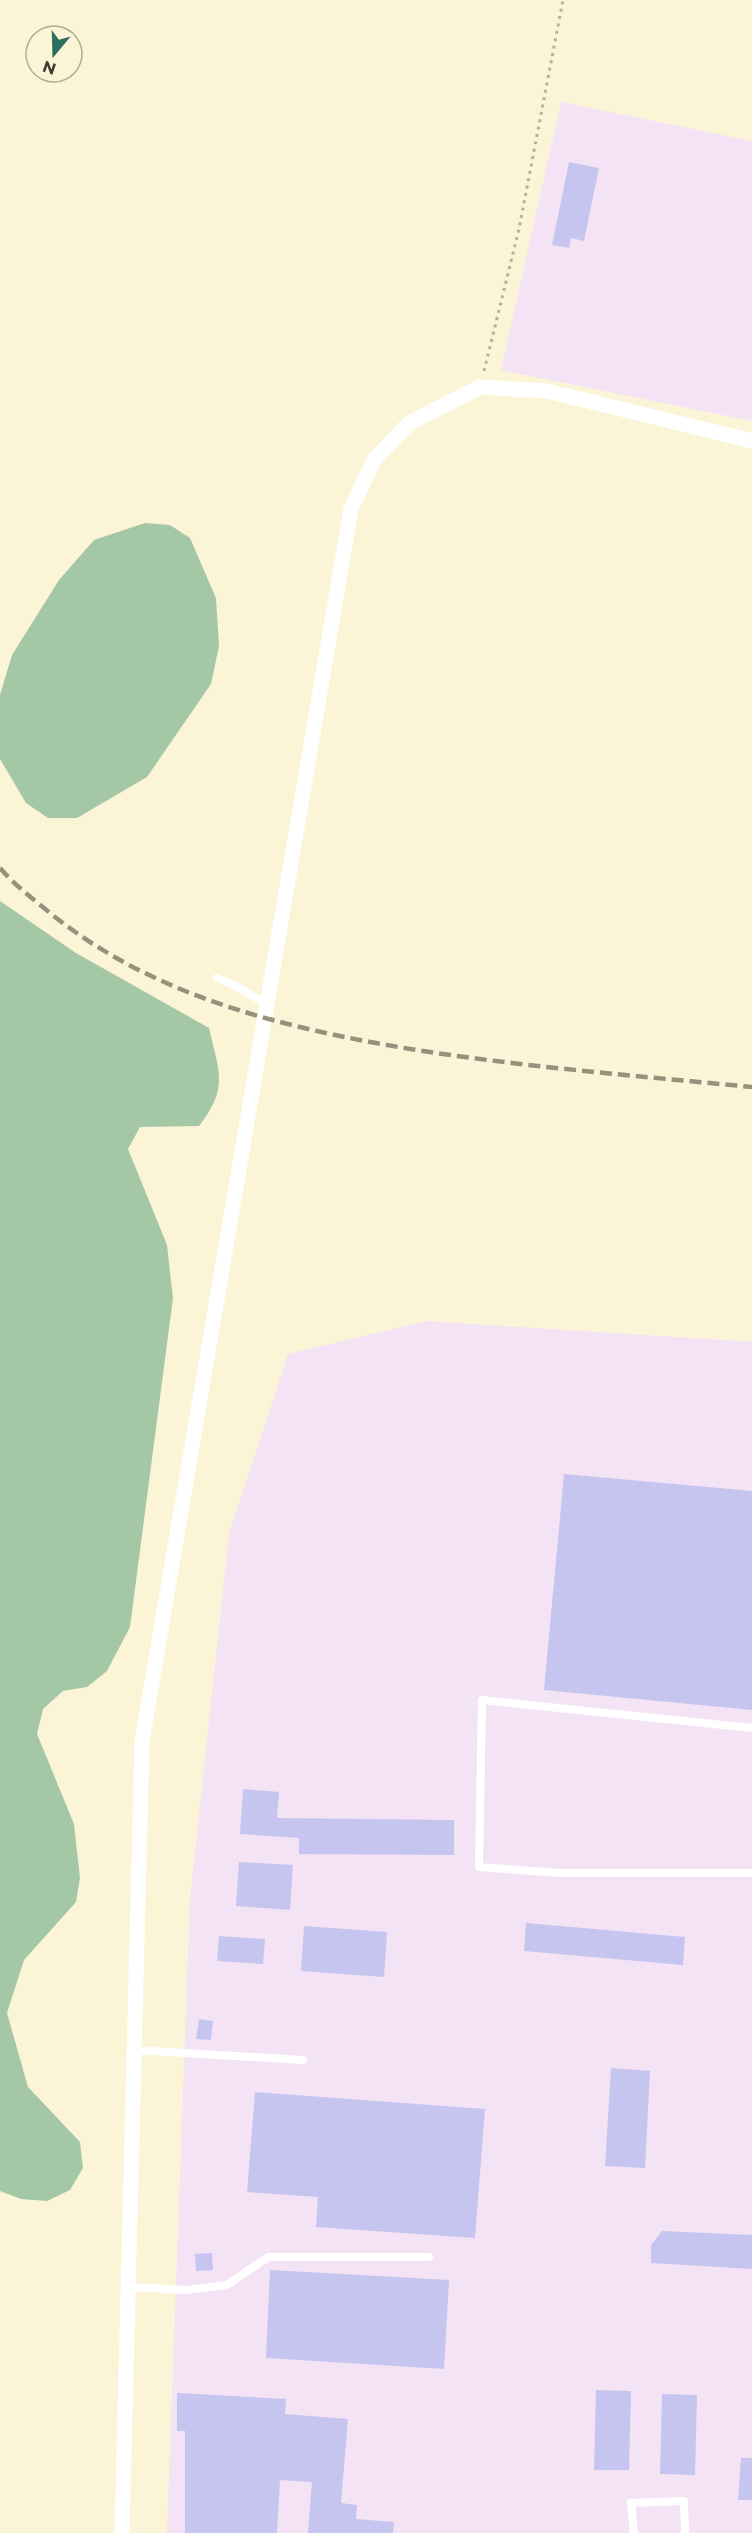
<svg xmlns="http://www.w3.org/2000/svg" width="752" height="2533" viewBox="0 0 752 2533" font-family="Montserrat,sans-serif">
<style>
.industrial{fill:#f4e3f5}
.forest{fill:#a4c8a6}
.building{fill:#c6c5f0}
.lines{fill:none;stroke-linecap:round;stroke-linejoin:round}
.path{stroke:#b7b19a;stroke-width:3;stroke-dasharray:3 4.5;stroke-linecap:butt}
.lane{stroke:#fff;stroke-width:8}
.street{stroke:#fff;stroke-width:15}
.rail{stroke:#96917d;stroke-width:4.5;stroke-dasharray:12 6;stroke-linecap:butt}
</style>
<rect width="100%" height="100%" fill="#fcf4d7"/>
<g class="industrial">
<path d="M561,102L752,141V421L501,370Z"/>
<path d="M426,1321L752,1342V2533H167L190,1899L229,1534L288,1354Z"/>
</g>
<g class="forest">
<path d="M145,523L170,525L190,538L216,598L219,646L211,684L147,777L77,818H48L26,803L0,759V695L12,655L59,580L94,540Z"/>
<path d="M0,901L76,953L209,1028C219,1072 229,1087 199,1126L140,1127L128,1149L167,1245L173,1298L130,1627L107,1671L87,1687L63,1691L43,1709L37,1734L74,1824L80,1878L76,1902L24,1960L7,2013L28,2087L80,2142L83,2168L70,2190L47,2201L21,2199L0,2191Z"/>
</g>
<g class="building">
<path d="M569,162L599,168L584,241L571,238L569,248L552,245Z"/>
<path d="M564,1474L752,1491V1710L544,1690Z"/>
<path d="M243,1789L279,1792L277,1818L454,1820V1855L299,1854V1838L240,1834Z"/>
<path d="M239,1862L293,1865L290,1910L236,1906Z"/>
<path d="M526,1923L685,1937L683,1965L524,1951Z"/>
<path d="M304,1926L387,1932L384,1977L301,1971Z"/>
<path d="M219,1936L265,1939L263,1964L217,1961Z"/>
<path d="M199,2019L213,2021L211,2040L196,2039Z"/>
<path d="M611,2068L650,2071L645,2168L605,2166Z"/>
<path d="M255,2092L485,2109L475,2238L316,2227L318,2197L247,2192Z"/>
<path d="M662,2231L752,2235V2269L651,2263V2245Z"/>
<path d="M212,2253L213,2270L196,2271L195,2254Z"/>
<path d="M270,2270L449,2280L444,2369L266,2358Z"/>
<path d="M596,2390L631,2391L629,2470H594Z"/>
<path d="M177,2393L286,2399L285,2414L348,2419L341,2503L357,2505L356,2519L394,2522L393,2533H308L312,2482L280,2480L277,2533H185V2431H177Z"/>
<path d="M662,2394L697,2395L695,2475L660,2474Z"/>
<path d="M741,2458H752V2500H738Z"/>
</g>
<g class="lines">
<path class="path" d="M484,371L519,229L563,0"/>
<g class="lane">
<path d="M217,978L234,985L267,1004"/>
<path d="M752,1728L482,1700L479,1867L560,1873H752"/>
<path d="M134,2050L303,2060"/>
<path d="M128,2287L187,2290L227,2285L268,2257H429"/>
<path d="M634,2533L631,2503L684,2501L685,2533"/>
</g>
<path class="street" d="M122,2533L142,1741L351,509L374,460L409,423L480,387L547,391L752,441"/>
<path class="rail" d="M0,868C13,883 28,895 44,908C148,995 279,1027 410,1049C524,1067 638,1076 752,1087"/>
</g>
<g transform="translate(54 54) rotate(199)"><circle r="28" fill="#fcf4d7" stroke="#b0aa94" stroke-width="1.5"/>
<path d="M0-4.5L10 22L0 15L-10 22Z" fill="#2c6e5f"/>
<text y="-9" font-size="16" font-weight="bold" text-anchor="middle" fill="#3f3c30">N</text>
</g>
</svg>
